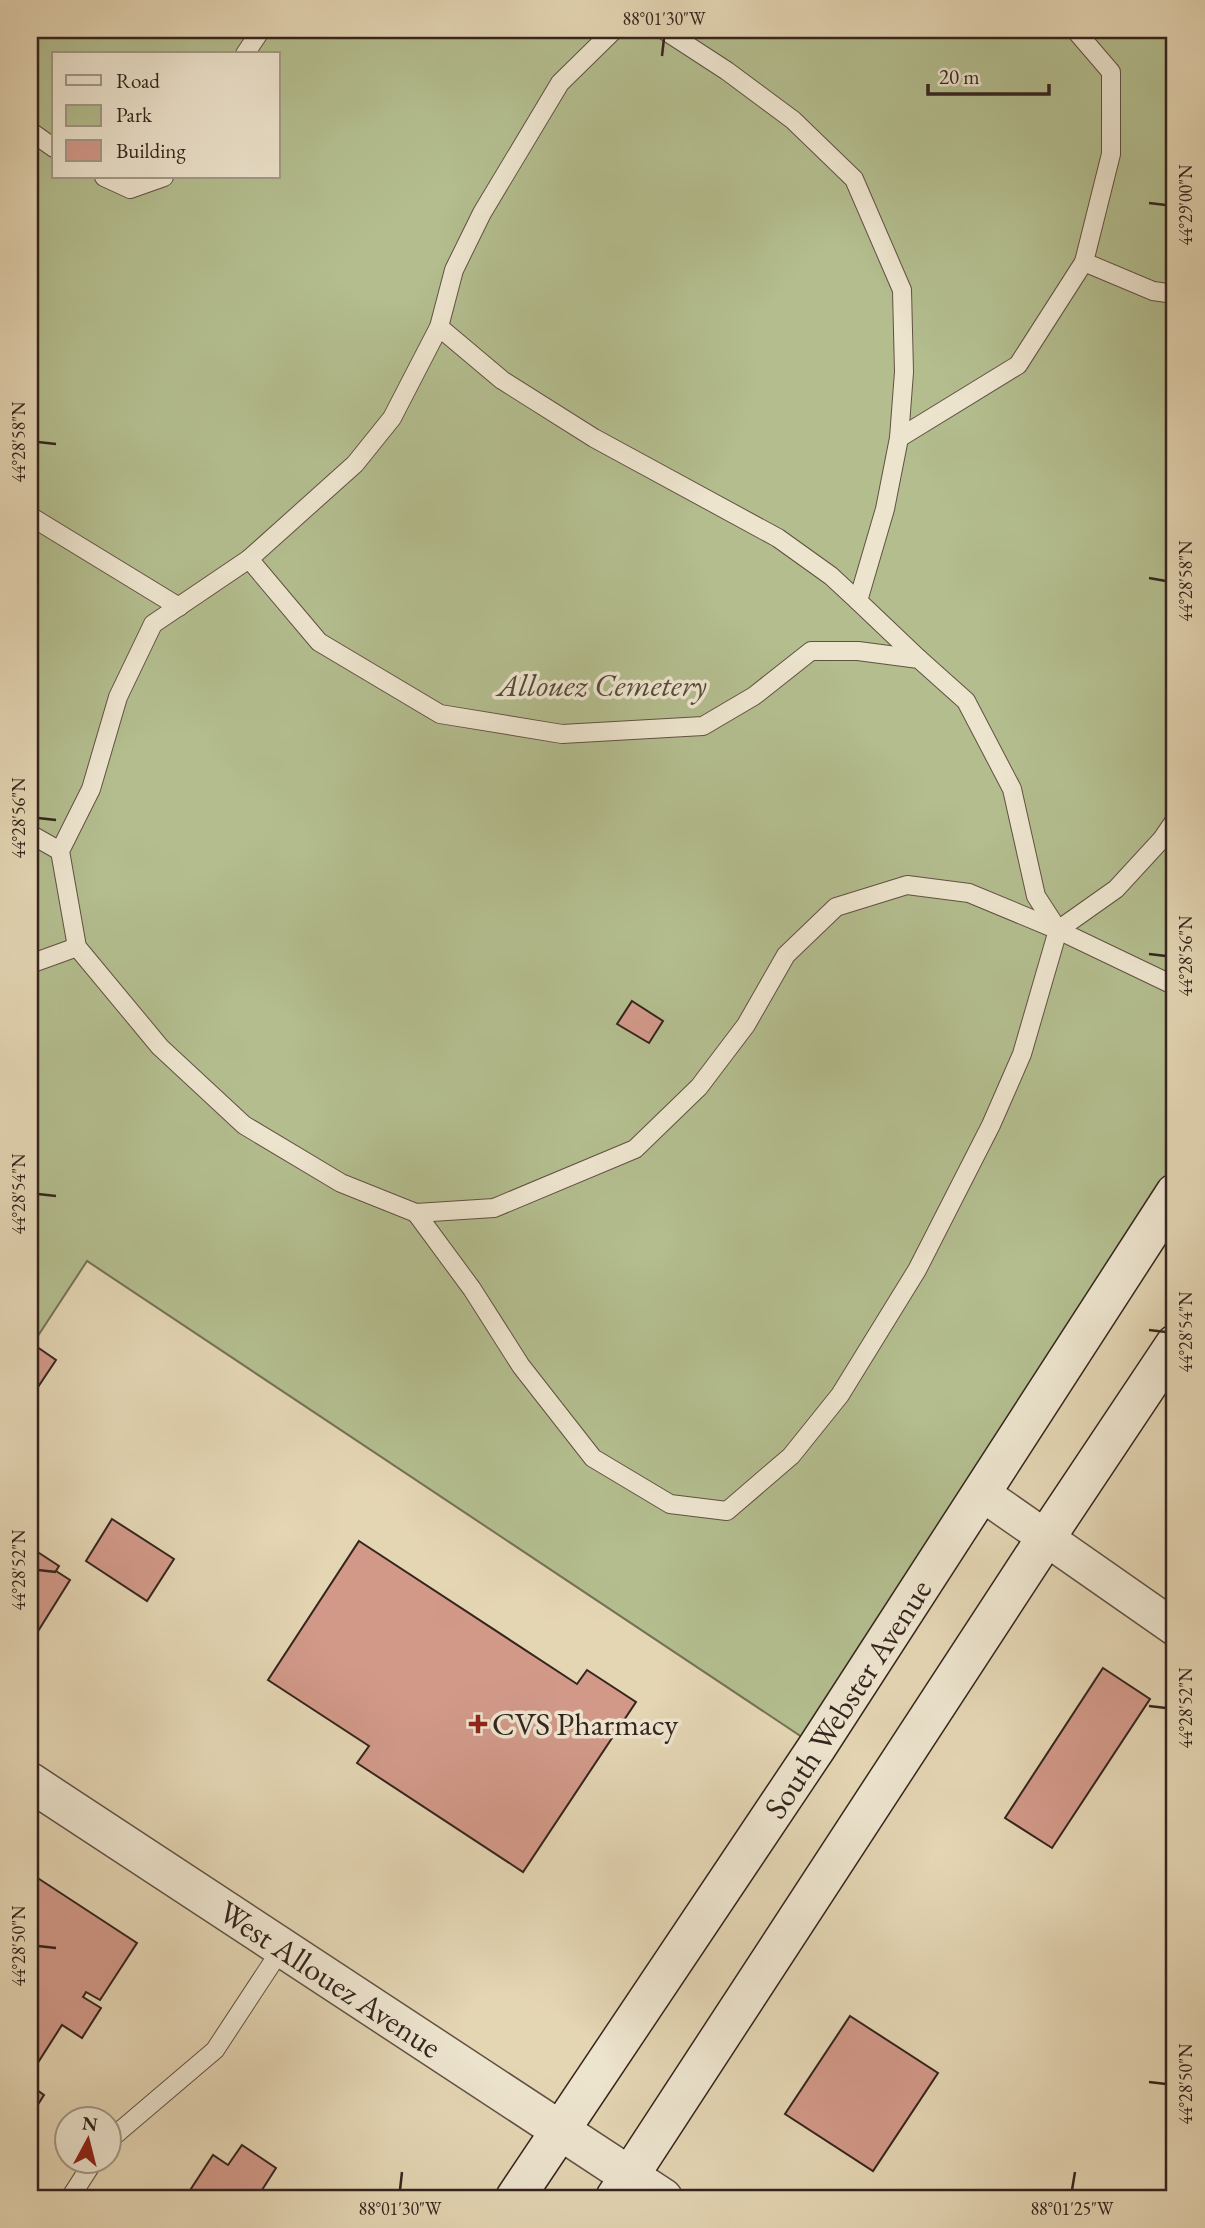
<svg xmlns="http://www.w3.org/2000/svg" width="1205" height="2228" viewBox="0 0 1205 2228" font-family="'EB Garamond',serif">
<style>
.green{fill:#b3bd8e;stroke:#747156;stroke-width:2;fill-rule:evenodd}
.building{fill:#d29989;stroke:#35251e;stroke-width:2}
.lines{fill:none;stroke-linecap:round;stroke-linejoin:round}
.service-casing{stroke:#615143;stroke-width:20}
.minor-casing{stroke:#615143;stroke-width:38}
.tertiary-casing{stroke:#615143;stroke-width:41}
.secondary-casing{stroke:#35251e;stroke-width:41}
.service{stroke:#ede4ce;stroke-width:18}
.minor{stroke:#ede4ce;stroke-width:35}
.tertiary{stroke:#ede4ce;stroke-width:38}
.secondary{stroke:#ede4ce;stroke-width:38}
.ticks{fill:none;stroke:#35251e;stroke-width:2.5}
.poi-dot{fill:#8f2418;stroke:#ede4ce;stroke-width:2.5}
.labels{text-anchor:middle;stroke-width:7;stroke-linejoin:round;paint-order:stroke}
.park-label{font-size:32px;font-style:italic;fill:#544b3a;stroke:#ede4ce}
.street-label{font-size:32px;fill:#35251e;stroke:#ede4ce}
.poi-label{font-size:32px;fill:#35251e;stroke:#ede4ce;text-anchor:start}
.neatline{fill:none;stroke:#35251e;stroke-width:2.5}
.ticks-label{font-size:18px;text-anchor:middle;fill:#35251e}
</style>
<rect width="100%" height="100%" fill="#e4d5b3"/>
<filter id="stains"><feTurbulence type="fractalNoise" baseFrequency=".00286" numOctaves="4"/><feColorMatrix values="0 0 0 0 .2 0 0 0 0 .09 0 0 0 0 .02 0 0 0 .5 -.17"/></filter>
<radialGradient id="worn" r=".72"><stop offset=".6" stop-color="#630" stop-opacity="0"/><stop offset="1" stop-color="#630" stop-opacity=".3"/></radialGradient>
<path class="green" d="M30,30H1175V1193L817,1747L87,1261L30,1348ZM54,54H278V177H54Z"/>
<g class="building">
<path d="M632,1001L663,1021L649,1043L617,1024Z"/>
<path d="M30,1342L56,1360L30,1399Z"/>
<path d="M112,1519L174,1559L147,1601L86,1561Z"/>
<path d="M359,1541L577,1684L587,1670L636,1702L523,1872L357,1763L369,1746L268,1680Z"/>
<path d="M30,1547L59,1566L56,1571L70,1580L30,1644Z"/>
<path d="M1103,1668L1150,1699L1052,1848L1005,1818Z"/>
<path d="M30,1873L137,1943L100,2000L86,1992L83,1997L101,2008L82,2038L62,2025L30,2075Z"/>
<path d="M850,2016L938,2073L873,2171L785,2114Z"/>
<path d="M30,2085L44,2095L30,2117Z"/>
<path d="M242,2145L276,2168L262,2190L267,2194L265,2198H185L213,2155L228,2165Z"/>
</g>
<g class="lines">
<defs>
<g id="service">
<path d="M614,30L560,83L482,213L454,270L439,327L392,418L355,464L249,559L153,624L118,697L91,789L60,851L77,947L160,1047L244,1125L341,1183L416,1213L494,1208L635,1149L699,1087L746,1025L786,955L836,907L907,885L969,893L1058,930"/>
<path d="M664,30L727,71L793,120L854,179L902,290L904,372L899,438L885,509L858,601L919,659"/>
<path d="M1075,30L1111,72V154L1084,262L1153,291L1175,294"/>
<path d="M245,54L261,30"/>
<path d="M30,131L54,148"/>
<path d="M104,177L130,189L164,177"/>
<path d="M439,327L502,380L594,438L778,538L831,576L858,601"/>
<path d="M899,438L1018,365L1084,262"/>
<path d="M30,516L179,607"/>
<path d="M249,559L319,642L440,714L562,734L703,726L754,696L811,651H858L919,659L966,701L1012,789L1036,896L1058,930L1175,986"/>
<path d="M30,834L60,851"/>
<path d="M30,964L77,947"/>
<path d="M416,1213L472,1289L521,1366L593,1458L670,1504L727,1511L791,1456L840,1395L917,1270L991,1125L1022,1054L1058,930L1116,889L1162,839L1175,820"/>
<path d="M108,2141L215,2050L282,1948"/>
<path d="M70,2198L93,2162"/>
</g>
<path id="minor" d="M983,1494L1175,1628"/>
<g id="tertiary">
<path id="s1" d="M30,1782L663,2198"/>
</g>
<g id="secondary">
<path id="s2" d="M515,2198L817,1747L1175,1193"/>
<path d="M615,2198L1045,1539L1175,1344"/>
</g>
</defs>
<use href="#service" class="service-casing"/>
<use href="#minor" class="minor-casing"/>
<use href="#tertiary" class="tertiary-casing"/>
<use href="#secondary" class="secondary-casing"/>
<use href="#service" class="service"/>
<use href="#minor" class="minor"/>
<use href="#tertiary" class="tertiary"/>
<use href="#secondary" class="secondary"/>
</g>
<path class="ticks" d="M662,56L664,38M1149,203L1166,205M38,442L56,444M1149,578L1166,581M38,818L56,820M1149,954L1166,956M38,1194L56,1196M1149,1330L1166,1332M38,1570L56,1572M1149,1706L1166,1708M38,1946L56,1948M1149,2082L1166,2084M400,2190L402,2172M1072,2190L1075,2172"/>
<path class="poi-dot" d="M474.5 1713.5h7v7h7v7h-7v7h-7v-7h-7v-7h7z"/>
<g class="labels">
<g class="park-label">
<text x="602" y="696">Allouez Cemetery</text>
</g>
<g class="street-label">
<text dy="11" stroke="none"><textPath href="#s2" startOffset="600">South Webster Avenue</textPath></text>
<text dy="11" stroke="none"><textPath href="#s1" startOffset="359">West Allouez Avenue</textPath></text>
</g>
<g class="poi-label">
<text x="492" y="1735">CVS Pharmacy</text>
</g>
</g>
<rect width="1205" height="2228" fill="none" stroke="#e4d5b3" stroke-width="77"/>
<rect x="52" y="52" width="228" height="126" fill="#ede4ce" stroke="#a39888" stroke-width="2"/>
<rect x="66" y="75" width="35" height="10" fill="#ede4ce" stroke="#a39888" stroke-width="2"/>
<text x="116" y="88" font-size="21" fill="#35251e">Road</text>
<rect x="66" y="105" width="35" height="21" fill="#b3bd8e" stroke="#a39888" stroke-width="2"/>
<text x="116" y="122" font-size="21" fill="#35251e">Park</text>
<rect x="66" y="140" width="35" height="21" fill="#d29989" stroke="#a39888" stroke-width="2"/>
<text x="116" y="158" font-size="21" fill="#35251e">Building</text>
<g transform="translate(88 2140) rotate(7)"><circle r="33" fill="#ede4ce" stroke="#a39888" stroke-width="2"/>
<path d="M0-5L12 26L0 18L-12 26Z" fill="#8f2418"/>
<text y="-10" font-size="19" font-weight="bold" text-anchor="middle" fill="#35251e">N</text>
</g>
<path d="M928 84v10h121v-10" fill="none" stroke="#35251e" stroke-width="3.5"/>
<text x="939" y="84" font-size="21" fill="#35251e" stroke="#ede4ce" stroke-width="5" paint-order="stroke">20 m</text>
<rect x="38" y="38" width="1128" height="2152" class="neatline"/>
<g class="ticks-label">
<text x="664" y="25">88°01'30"W</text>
<text transform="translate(1186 205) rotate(-90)" y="6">44°29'00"N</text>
<text transform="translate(19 442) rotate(-90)" y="6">44°28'58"N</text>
<text transform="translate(1186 581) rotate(-90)" y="6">44°28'58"N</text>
<text transform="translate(19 818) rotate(-90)" y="6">44°28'56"N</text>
<text transform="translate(1186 956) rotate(-90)" y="6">44°28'56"N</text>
<text transform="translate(19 1194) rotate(-90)" y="6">44°28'54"N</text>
<text transform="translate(1186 1332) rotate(-90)" y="6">44°28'54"N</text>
<text transform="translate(19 1570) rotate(-90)" y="6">44°28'52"N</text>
<text transform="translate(1186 1708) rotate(-90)" y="6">44°28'52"N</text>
<text transform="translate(19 1946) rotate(-90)" y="6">44°28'50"N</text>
<text transform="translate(1186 2084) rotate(-90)" y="6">44°28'50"N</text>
<text x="400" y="2215">88°01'30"W</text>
<text x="1072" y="2215">88°01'25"W</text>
</g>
<rect width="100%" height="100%" filter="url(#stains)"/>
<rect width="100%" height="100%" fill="url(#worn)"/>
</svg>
